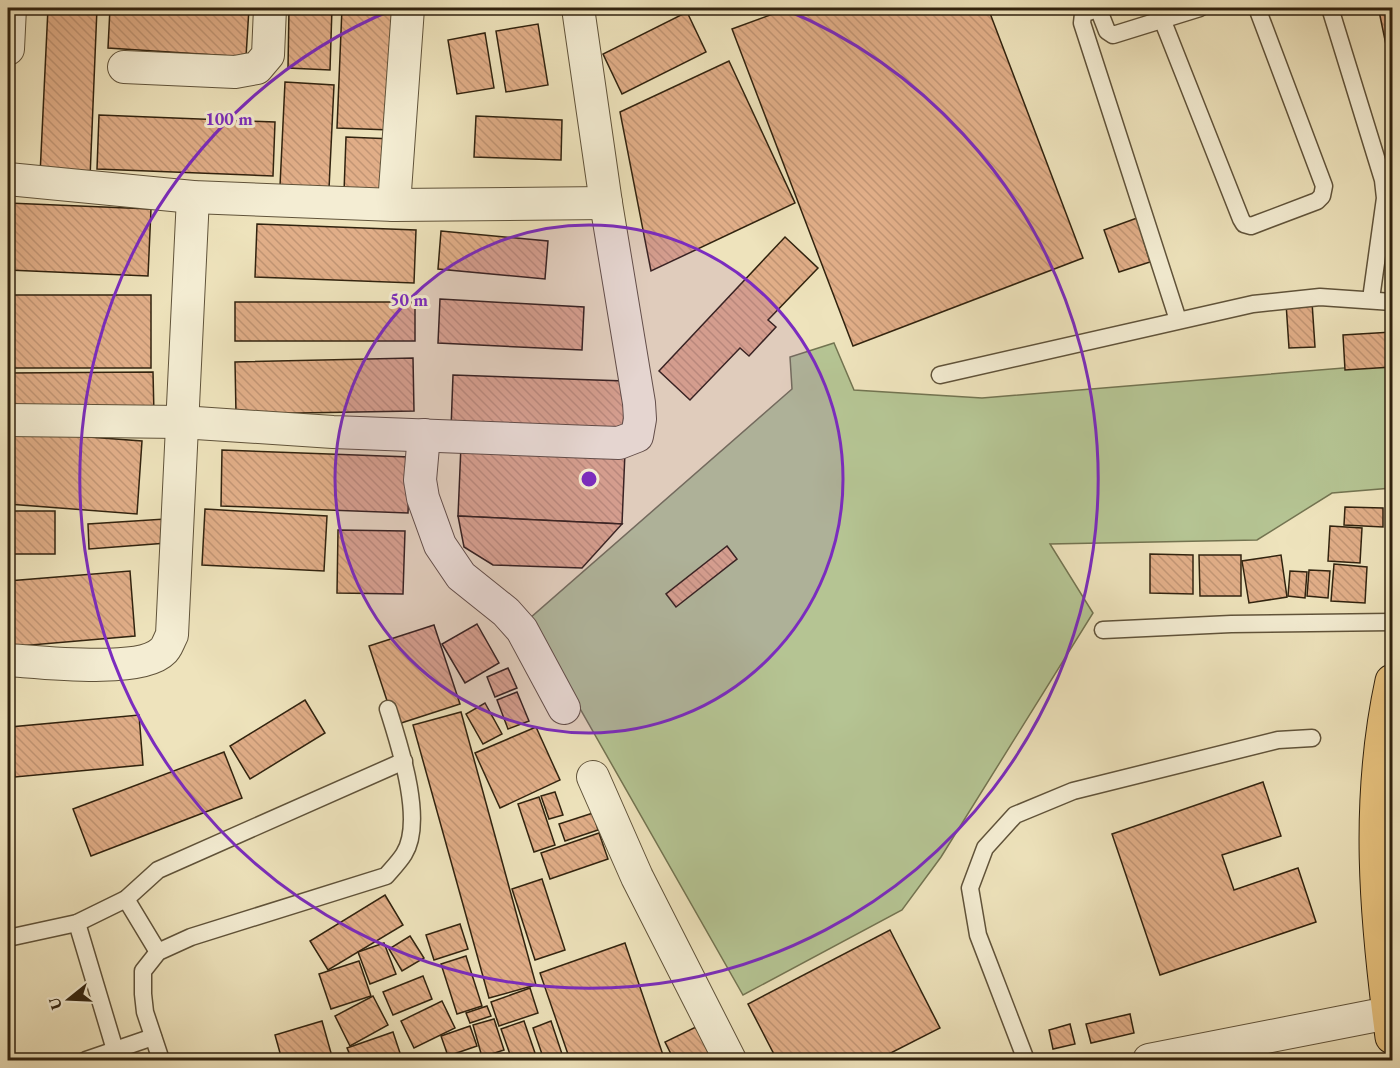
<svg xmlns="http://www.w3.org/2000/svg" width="1400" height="1068" viewBox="0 0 1400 1068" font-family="'EB Garamond',serif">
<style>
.grass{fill:#b5c493;stroke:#737451;stroke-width:1.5}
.building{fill:url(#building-back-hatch);stroke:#31230f;stroke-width:1.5}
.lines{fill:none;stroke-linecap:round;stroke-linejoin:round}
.lane-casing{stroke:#60533a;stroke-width:19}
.street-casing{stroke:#60533a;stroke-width:34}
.highway-casing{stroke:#31230f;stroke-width:35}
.lane{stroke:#f4edd3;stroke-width:16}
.street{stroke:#f4edd3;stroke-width:32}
.highway{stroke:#e7c27e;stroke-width:33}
.ring{fill:none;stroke:#7b2cbf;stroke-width:3}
.centre{fill:#7b2cbf;stroke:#f4edd3;stroke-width:3}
.ring-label{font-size:18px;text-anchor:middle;font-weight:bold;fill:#7b2cbf;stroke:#f4edd3;stroke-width:6;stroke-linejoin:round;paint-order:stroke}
</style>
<defs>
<pattern id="building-back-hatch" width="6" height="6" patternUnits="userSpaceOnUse" patternTransform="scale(1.5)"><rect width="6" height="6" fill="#e1ae88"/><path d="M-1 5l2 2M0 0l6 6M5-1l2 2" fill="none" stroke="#c29574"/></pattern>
</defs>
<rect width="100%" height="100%" fill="#eee3bc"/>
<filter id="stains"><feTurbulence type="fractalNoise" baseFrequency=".00333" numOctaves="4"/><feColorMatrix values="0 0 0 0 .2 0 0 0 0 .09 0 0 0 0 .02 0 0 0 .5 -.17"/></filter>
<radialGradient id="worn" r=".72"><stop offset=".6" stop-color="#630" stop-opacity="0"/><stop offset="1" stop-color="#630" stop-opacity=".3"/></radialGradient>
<path class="grass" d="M834,343L854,390L982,398L1392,364V488L1332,493L1257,540L1050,544L1093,613L941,857L902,910L743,995L529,619L792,389L790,357Z"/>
<g class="building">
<path d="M48,8H97L90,178L40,175Z"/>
<path d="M110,8H249L246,57L108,48Z"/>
<path d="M289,8H332L330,70L288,68Z"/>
<path d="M342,8L395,9L390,130L337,128Z"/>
<path d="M789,8H988L1083,258L853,346L732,29Z"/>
<path d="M1392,9V44L1386,45L1379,11Z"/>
<path d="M687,12L706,52L622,94L603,54Z"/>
<path d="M538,24L548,85L506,92L496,31Z"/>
<path d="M485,33L494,88L457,94L448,40Z"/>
<path d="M729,61L795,203L651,271L620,112Z"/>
<path d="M285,82L334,85L329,189L280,186Z"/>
<path d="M99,115L275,122L273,176L97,169Z"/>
<path d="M476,116L562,120L561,160L474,157Z"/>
<path d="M346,137L393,139L391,194L344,192Z"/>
<path d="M8,203L151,209L148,276L8,270Z"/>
<path d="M1137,218L1150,262L1119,272L1104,230Z"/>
<path d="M257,224L416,230L414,283L255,277Z"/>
<path d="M441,231L548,241L545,279L438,269Z"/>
<path d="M785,237L818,268L768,320L776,327L749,356L740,348L690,400L659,371Z"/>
<rect x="8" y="295" width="143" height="73"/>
<path d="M440,299L584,307L582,350L438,343Z"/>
<rect x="235" y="302" width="180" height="39"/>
<path d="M1312,302L1315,347L1289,348L1286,303Z"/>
<path d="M1392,332V367L1345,370L1343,335Z"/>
<path d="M413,358L414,411L236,414L235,362Z"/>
<path d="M153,372L154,415L8,416V373Z"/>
<path d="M453,375L625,381L623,435L451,429Z"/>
<path d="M8,431L142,441L137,514L8,504Z"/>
<path d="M461,445L625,452L622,524L458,516Z"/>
<path d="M222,450L410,457L408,513L221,506Z"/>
<path d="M1345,507L1383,508V527L1344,525Z"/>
<path d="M205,509L327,516L324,571L202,565Z"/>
<rect x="8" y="511" width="47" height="43"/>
<path d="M458,516L622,524L582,568L493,565L464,547Z"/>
<path d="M165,519L167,543L89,549L88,524Z"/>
<path d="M1330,526L1362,528L1360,563L1328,561Z"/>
<path d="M338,530L405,531L403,594L337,593Z"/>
<path d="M727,546L737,559L676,607L666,594Z"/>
<path d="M1150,554L1193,555V594L1150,593Z"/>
<path d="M1199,555H1241V596H1200Z"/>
<path d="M1281,555L1287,597L1249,603L1242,561Z"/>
<path d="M1334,564L1367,567L1365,603L1331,601Z"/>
<path d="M1309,570L1330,571L1328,598L1307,596Z"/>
<path d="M130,571L135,636L8,647V581Z"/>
<path d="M1290,571L1307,572L1305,598L1288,596Z"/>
<path d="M477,624L499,663L465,683L442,644Z"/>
<path d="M434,625L460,704L395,725L369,646Z"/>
<path d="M508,668L517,688L495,697L487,677Z"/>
<path d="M517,692L529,721L508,729L497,700Z"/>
<path d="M305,700L325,733L250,779L230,746Z"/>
<path d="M485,703L502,734L483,744L466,714Z"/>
<path d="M461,712L536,985L489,998L413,725Z"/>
<path d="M139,715L143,765L15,777L10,727Z"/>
<path d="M536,727L560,780L500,808L475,753Z"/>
<path d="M224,752L242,798L91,856L73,809Z"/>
<path d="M1263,782L1281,836L1222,855L1234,890L1298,868L1316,922L1160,975L1112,834Z"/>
<path d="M555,792L563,815L549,819L541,796Z"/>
<path d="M539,797L555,845L534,852L518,804Z"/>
<path d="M593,813L598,830L565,841L559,824Z"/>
<path d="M599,833L608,859L550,879L541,853Z"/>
<path d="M542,879L565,950L535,960L512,889Z"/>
<path d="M385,895L403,925L328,970L310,941Z"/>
<path d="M460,924L468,949L434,960L426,935Z"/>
<path d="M890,930L940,1028L877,1060H777L748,1004Z"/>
<path d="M410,936L424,958L402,971L389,949Z"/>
<path d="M384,943L396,974L370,984L358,952Z"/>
<path d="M625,943L663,1055L647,1060H570L540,973Z"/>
<path d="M466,956L482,1006L457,1014L441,964Z"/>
<path d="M359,961L371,996L331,1009L319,974Z"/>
<path d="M423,976L432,999L393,1015L383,992Z"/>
<path d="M530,988L538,1013L499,1026L491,1002Z"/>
<path d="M373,996L388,1025L350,1046L335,1016Z"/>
<path d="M442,1001L455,1028L414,1048L401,1021Z"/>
<path d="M487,1006L491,1016L470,1023L466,1013Z"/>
<path d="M1130,1014L1134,1033L1091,1043L1086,1024Z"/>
<path d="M494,1019L504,1050L482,1057L473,1025Z"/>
<path d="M322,1021L333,1060H282L275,1035Z"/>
<path d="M524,1021L536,1056L512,1060L501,1029Z"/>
<path d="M551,1021L564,1060H544L533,1028Z"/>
<path d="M1070,1024L1075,1044L1053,1049L1049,1030Z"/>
<path d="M700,1025L717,1060H674L665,1042Z"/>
<path d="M470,1026L477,1046L448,1056L441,1036Z"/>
<path d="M393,1032L402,1059L352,1060L347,1048Z"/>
</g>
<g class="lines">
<defs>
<g id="lane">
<path d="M1098,8L1107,31L1113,35L1200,8"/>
<path d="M1099,8L1083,14L1082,23L1178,320"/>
<path d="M1330,8L1383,180L1385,198L1371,299"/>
<path d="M1162,19L1241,219L1244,224L1251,226L1317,201L1322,196L1324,186L1257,8"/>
<path d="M940,375L1253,304L1320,297L1392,302"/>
<path d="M1103,630L1231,624L1392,622"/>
<path d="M126,899L158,952"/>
<path d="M77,923L115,1050"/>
<path d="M8,938L77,923L126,899L158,870L404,761"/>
<path d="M86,1060L153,1037"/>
<path d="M161,1060L145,1012L143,994V971L158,952L191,937L386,876C392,869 399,862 404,854C425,821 399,744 388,709"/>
<path d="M1026,1060L978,935L970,888L985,848L1015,815L1073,791L1278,740L1312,738"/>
</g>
<g id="street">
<path d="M8,49L10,8"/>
<path d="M124,67L235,72L257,68L268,55L270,8"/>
<path d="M8,179L193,197L394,205L606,203"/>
<path d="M394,205L408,8"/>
<path d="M8,420L181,422L333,432L591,442L619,443L637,436L640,419L639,403L606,203L578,8"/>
<path d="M424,435L420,480L423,498L440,545L461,576L506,612L522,630L564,708"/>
<path d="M8,660C40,662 141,674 163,651C167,648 169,640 172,635L193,197"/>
<path d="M593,777L637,877L730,1060"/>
<path d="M1149,1060L1373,1016"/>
</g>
<path id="highway" d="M1392,681C1366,801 1376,917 1392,1037"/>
</defs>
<use href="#lane" class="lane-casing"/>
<use href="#street" class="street-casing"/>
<use href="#highway" class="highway-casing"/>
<use href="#lane" class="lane"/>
<use href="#street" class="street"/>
<use href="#highway" class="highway"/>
</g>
<circle cx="589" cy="479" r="254" fill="#7b2cbf" fill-opacity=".12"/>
<g class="ring">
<circle cx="589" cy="479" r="254"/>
<path d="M784 9A509 509 0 1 1 394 9"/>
</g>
<circle cx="589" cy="479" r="9" class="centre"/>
<g class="ring-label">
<text x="229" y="125">100 m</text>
<text x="409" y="306">50 m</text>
</g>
<rect width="1400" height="1068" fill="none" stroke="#eee3bc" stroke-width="30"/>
<rect x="9" y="9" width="1382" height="1050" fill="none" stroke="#31230f" stroke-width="3"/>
<rect x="15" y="15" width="1370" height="1038" fill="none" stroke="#31230f" stroke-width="1.5"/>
<g transform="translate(69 999) rotate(252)" stroke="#f4edd3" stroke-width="4.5" paint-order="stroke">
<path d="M0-4.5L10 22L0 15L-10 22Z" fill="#31230f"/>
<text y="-9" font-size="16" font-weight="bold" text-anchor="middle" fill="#31230f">U</text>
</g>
<rect width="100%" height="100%" filter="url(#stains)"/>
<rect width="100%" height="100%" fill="url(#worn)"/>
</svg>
